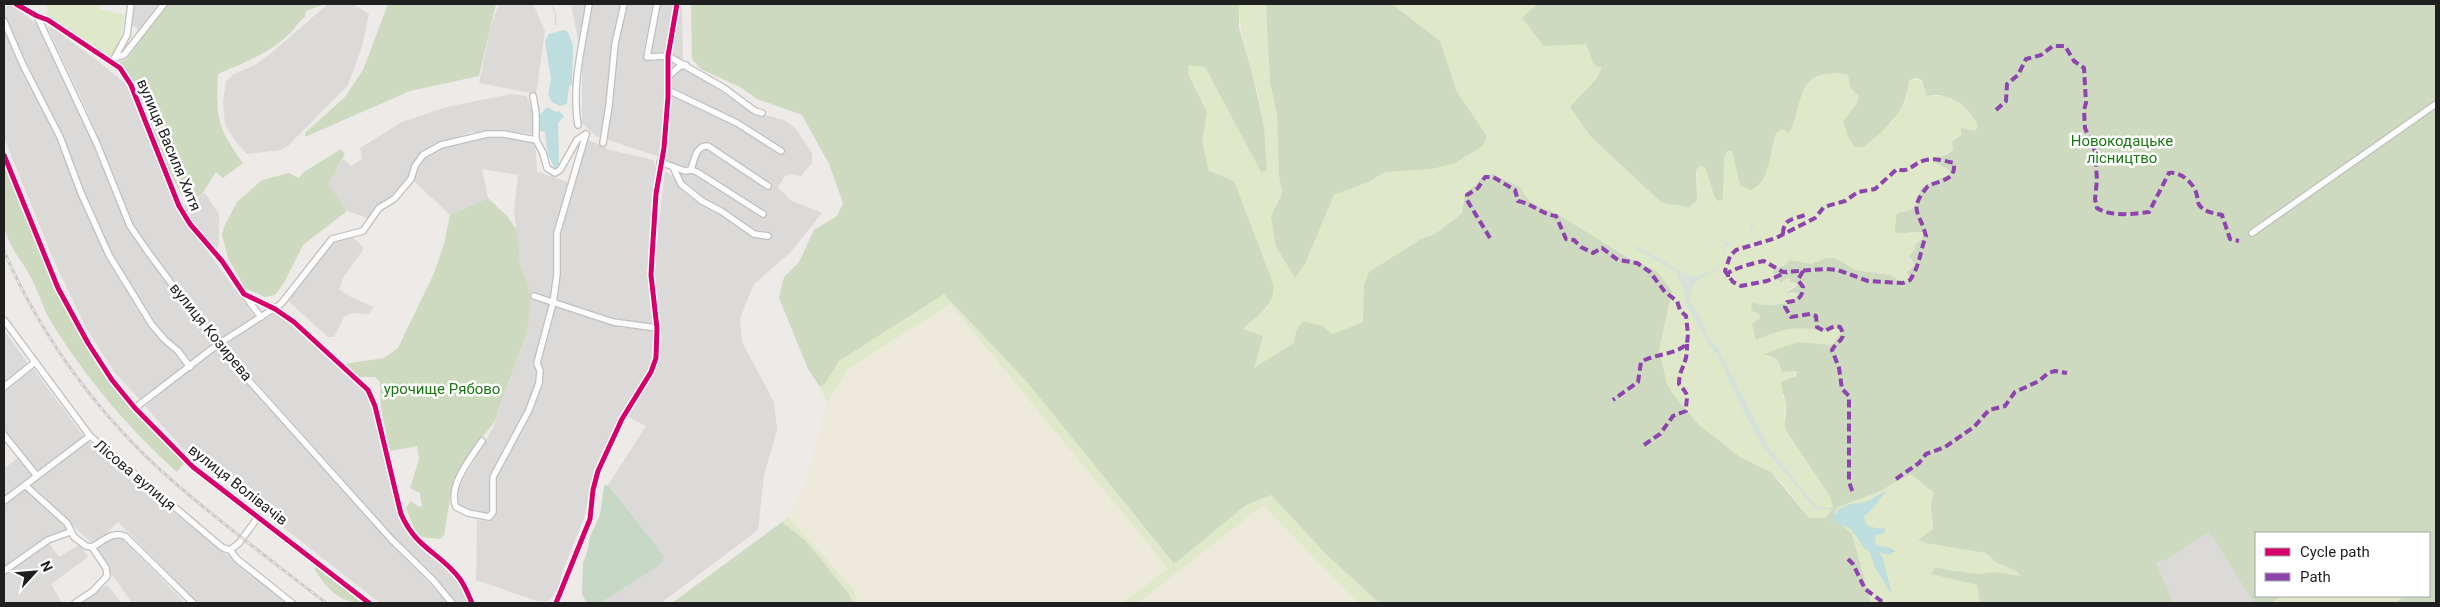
<svg xmlns="http://www.w3.org/2000/svg" width="2440" height="607" viewBox="0 0 2440 607" font-family="Roboto,sans-serif">
<style>
.residential{fill:#dcdad9}
.farmland{fill:#edeadc}
.grass{fill:#dfe8c8}
.forest{fill:#cddabf}
.wetland{fill:#d6e2d9}
.cemetery{fill:#c7d7c5}
.water{fill:#bdddde}
.lines{fill:none;stroke-linecap:round;stroke-linejoin:round}
.stream{stroke:#bdddde;stroke-width:1}
.minor-casing{stroke:#c0bfbe;stroke-width:8}
.minor{stroke:#fcfcfc;stroke-width:5.5}
.rail-casing{stroke:#cbcbca;stroke-width:3}
.rail{stroke:#fff;stroke-width:1;stroke-dasharray:4;stroke-linecap:butt}
.quiet{stroke:#8e44ad;stroke-width:4;stroke-dasharray:8 4;stroke-linecap:butt}
.cycleway-casing{stroke:#fff;stroke-width:8}
.cycleway{stroke:#d6006c;stroke-width:5}
.labels{text-anchor:middle;stroke-width:5;stroke-linejoin:round;paint-order:stroke}
.park-label{font-size:15px;fill:#1a7812;stroke:#fff}
.street-label{font-size:15px;fill:#1f1f1f;stroke:#fff}
</style>
<rect width="100%" height="100%" fill="#edeae8"/>
<g class="residential">
<path d="M11,4L39,26L93,140L128,228L214,345L190,364L154,324L111,255L4,17V8Z"/>
<path d="M132,4H160L140,31L130,24Z"/>
<path d="M328,4H353L369,14L362,47L348,85L288,146L280,150L247,154L237,143L225,125L223,102L226,81L234,74L255,65L269,55Z"/>
<path d="M499,4H533L545,31L536,94L479,83L491,26Z"/>
<path d="M571,4H682L683,67L753,112L784,120L796,129L812,153V163L801,176L792,174L785,176L778,187L790,200L822,213L790,253L754,284L740,318L742,342L774,402L777,430L764,475L758,530L661,603H600L654,569L664,556L608,485L646,426L627,416L655,369L659,348L658,313L653,273L665,171L676,179L666,159L596,136L582,123V60Z"/>
<path d="M4,25L49,117L64,155L129,291L186,364V367L140,400L115,373L86,328L54,261L4,138Z"/>
<path d="M50,26L98,61L126,84L176,208L255,317L220,342L179,290L134,225L86,109L48,28Z"/>
<path d="M511,94L526,96L533,110V134L505,131L472,132L440,142L422,154L408,178L370,219L347,211L327,184L343,159L351,166L362,159L360,148L402,122L446,107Z"/>
<path d="M488,136L535,142L537,172L569,182L554,245L555,273L552,300L530,293L524,277L520,263L514,208L518,175L482,169L488,198L450,215L413,180L417,167L425,156L443,146Z"/>
<path d="M587,139L610,150L653,160L658,171L655,194L653,324L608,319L555,302L558,240Z"/>
<path d="M205,193L219,214V243L216,252L208,245L181,208Z"/>
<path d="M346,236L352,237L364,248L343,278L339,289L351,297L374,307L369,314L352,313L344,317L334,337H328L288,301L334,240Z"/>
<path d="M530,297L550,304L535,362L539,372L532,396L520,423L492,474L490,485L491,512L487,516L457,504V493L462,481L493,428L527,332Z"/>
<path d="M556,306L622,328L634,327L654,329L655,346L648,370L621,415L594,474L584,518L563,570L558,589L549,601H537L476,580L477,520L490,521L495,515V480L538,393L543,378L540,363Z"/>
<path d="M275,313L283,316L365,390L373,406L399,515L407,530L418,546L459,579L470,603H457L404,548L223,345Z"/>
<path d="M4,330L29,365L4,384Z"/>
<path d="M217,349L434,588L449,603H380L184,450L144,405Z"/>
<path d="M32,367L84,437L37,472L4,433V389Z"/>
<path d="M88,441L128,476L287,603H198L118,522L94,545L30,485Z"/>
<path d="M19,457L34,475L4,498V469Z"/>
<path d="M26,488L64,523L66,527L65,531L47,537L4,568V504Z"/>
<path d="M2209,532L2254,603H2174L2156,563L2168,559Z"/>
<path d="M110,536H119L185,603H132L96,552L95,548Z"/>
<path d="M49,543L59,557L79,545L88,557L51,584L62,603H4V574Z"/>
<path d="M108,585L121,603H80L103,587Z"/>
</g>
<g class="farmland">
<path d="M949,304L1168,568L1123,603H858L853,589L788,517L805,485L827,402L848,369Z"/>
<path d="M1263,505L1359,603H1138Z"/>
</g>
<g class="grass">
<path d="M46,4H100V9L125,15L120,42L111,60L44,16L48,10Z"/>
<path d="M1239,4H1266L1270,82L1277,115L1279,176L1282,193L1276,202V247L1295,278L1305,264L1334,195L1368,182L1385,172L1432,169L1483,146L1487,136L1457,92L1440,41L1392,4H1537L1522,18L1586,44L1594,65L1603,68L1597,78L1570,107L1591,137L1662,203L1689,207L1698,183L1696,170L1700,165L1705,167L1715,198L1723,199L1724,158L1727,151H1732L1740,185L1773,141L1776,133L1782,129L1789,133C1802,113 1795,79 1825,74C1834,73 1840,73 1848,75L1850,87L1859,96L1856,105L1843,121L1891,124L1907,96L1908,80C1922,77 1925,86 1933,96C1953,93 1970,110 1978,126L1975,131L1961,132C1955,144 1953,153 1939,156L1940,164L1951,171L1950,174L1926,186L1917,205L1912,210L1900,212L1896,215L1895,226L1911,234L1923,232L1922,239L1915,245V249L1909,258L1915,265L1907,270L1906,273L1911,278L1908,281H1900L1890,275L1856,270L1835,258L1812,264L1803,262L1776,268L1787,278L1797,283V285L1787,290L1789,294H1799C1791,308 1766,307 1753,302L1751,310L1760,314L1759,319L1752,324L1756,340C1779,330 1799,324 1823,332L1834,327H1840L1842,334L1832,345L1798,342L1765,356L1777,359L1779,367L1797,371L1782,395L1786,403L1783,417L1830,496L1833,508L1825,518H1809L1784,485L1771,472L1740,457L1699,425L1673,394L1667,384L1659,350L1672,291L1657,272L1537,206C1521,194 1514,179 1493,174L1479,178L1478,182L1465,193L1462,212L1435,234L1421,239L1369,272L1364,285L1363,322L1333,334L1322,326L1296,331L1294,343L1254,368L1243,329L1268,307L1209,171L1202,142L1207,112L1188,74L1189,64L1205,67L1261,172L1266,171C1267,138 1262,106 1253,75C1246,49 1239,32 1239,4Z"/>
<path d="M944,294L1028,383L1173,564L1246,505L1271,495L1327,555L1379,603H1359L1263,505L1138,603H1123L1168,568L950,304L848,369L827,402L820,387L825,384L839,361Z"/>
<path d="M1912,475L1934,493C1928,507 1933,516 1933,529L1918,540L1926,543L1986,553L1997,563L2016,571L2021,577L1994,572L1980,574L1947,570L1936,567L1932,574L1977,585L1980,603H1871L1852,534L1843,526L1834,513L1838,507L1876,493L1907,476Z"/>
<path d="M788,517L853,589L858,603H853L849,594L806,541L782,522Z"/>
<path d="M2281,596H2404L2395,603H2272Z"/>
</g>
<g class="forest">
<path d="M164,4H325L306,11L305,17C298,22 295,29 289,34C269,54 243,63 218,74C216,118 217,127 243,163L223,178L216,172L202,194L186,204L152,137L130,78L119,62L127,59Z"/>
<path d="M388,4H496L479,76L410,91L305,137V133L345,97L363,70Z"/>
<path d="M691,4H1239V28L1253,76L1264,127L1267,171L1261,172L1205,67L1189,65L1188,74L1207,112L1202,142L1209,171L1234,181L1273,283C1276,305 1258,315 1243,329L1263,336L1254,368L1294,343L1296,331L1303,321L1322,326L1333,334L1363,322L1364,285L1369,272L1421,239L1435,234L1462,213L1465,193L1478,183L1479,179L1493,174L1520,187L1526,197L1537,206L1557,214L1629,258L1657,271L1672,291L1659,350L1667,384L1673,394L1699,425L1740,457L1771,472L1809,518H1825L1833,508L1830,496L1785,429C1784,420 1787,410 1786,403C1784,396 1782,391 1781,382L1796,376L1797,371L1782,372L1777,359L1764,354L1798,342L1832,345L1841,334L1840,328L1834,327L1823,332C1798,324 1779,330 1756,340L1752,324L1759,319L1760,315L1751,310L1752,302C1768,308 1783,305 1796,298L1798,293H1785L1797,286V283L1790,282V279L1787,278L1781,283L1773,272L1776,268L1786,265L1790,260L1812,264L1826,258H1835L1856,270L1890,275L1900,281H1908L1911,278L1906,272L1915,265L1909,256L1915,249V245L1922,239L1923,232L1897,233L1895,231L1896,215L1900,212C1916,212 1919,202 1921,188L1950,174V170L1936,163L1934,158L1948,154L1953,150L1952,142L1961,135V128L1975,131L1978,126C1971,111 1960,100 1943,96C1938,94 1932,96 1927,95L1922,80L1916,78L1909,80C1906,113 1887,127 1864,147H1855L1849,139L1843,121L1856,105L1859,96L1850,87L1848,75C1840,73 1834,73 1825,74C1795,79 1802,113 1789,133L1782,129L1776,133C1769,152 1771,181 1751,190L1740,185L1732,151H1727L1724,158L1723,199L1719,201L1715,198L1705,167L1700,166L1696,170L1697,201L1689,207L1662,203L1591,137L1570,107L1597,78L1602,68L1594,65L1586,44L1544,46L1522,18L1537,4H2436V603H2395L2404,596H2429V533H2256V596H2281L2272,603H2254L2209,532L2168,559L2156,563L2174,603H1980L1977,585L1931,574L1936,567L1947,570L1980,574L1994,572L2021,576L2016,571L1997,563L1986,553L1926,543L1918,540L1933,529C1933,516 1928,507 1934,493L1912,475L1907,476L1876,493L1838,507L1834,513L1843,526L1852,534L1871,603H1379L1327,555L1271,495L1246,505L1174,564L1028,383L944,294L839,361L825,384L820,387L808,369L779,298L784,277L799,262L814,230L837,216L843,203L829,164L802,115L757,99L740,87L701,69L692,59Z"/>
<path d="M1266,4H1392L1440,41L1457,92L1487,136L1483,146L1455,163L1432,169L1385,172L1368,182L1334,195L1305,264L1295,278L1276,247L1271,216L1282,193L1279,176L1277,115L1270,82Z"/>
<path d="M341,149L345,154L328,184L347,211L303,245L284,283L275,295L265,297L245,288L228,258L222,235L224,227L237,202L262,180L289,173L299,178L304,172Z"/>
<path d="M4,161L54,284L107,375L185,462L177,472C129,429 84,376 50,320C42,306 38,290 30,276C21,259 7,245 4,225C1,205 4,181 4,161Z"/>
<path d="M488,198L507,216L517,230L520,263L530,293V307L527,332L495,421L477,444L452,488L444,535L440,539L422,537L415,530L406,508L411,501L419,507L422,506L420,493L410,488L419,459L417,446L390,451L381,409L380,382L375,377H360L344,364L384,358L398,348L434,273L444,244L450,215Z"/>
<path d="M782,522L806,541L849,594L853,603H672Z"/>
<path d="M314,568H320L363,603C339,603 326,588 314,568Z"/>
</g>
<path class="wetland" d="M1752,224H1755L1748,236L1727,246L1718,270L1709,273L1694,283L1689,301L1699,315L1707,335L1719,350L1768,446L1817,507L1826,508V510L1815,509L1765,450L1746,417L1717,354L1711,348L1686,304L1685,293L1675,271L1626,243L1645,250L1684,273L1696,277L1720,266L1724,252V242L1733,243L1747,236Z"/>
<path class="cemetery" d="M608,485L664,556L663,561L654,569L600,603H587L582,594L583,563L588,549L590,537L600,515L604,486Z"/>
<g class="water">
<path d="M563,30L568,32L573,45L572,85L569,86L567,104L560,106L552,102L548,94L551,80L545,41L549,34Z"/>
<path d="M547,107L556,112L559,111L564,117L558,123L559,167L555,169L548,155L545,132L538,130L539,116Z"/>
<path d="M1888,490C1879,498 1874,510 1864,516L1865,522L1870,527L1886,529L1884,533L1875,536L1876,544C1882,548 1889,545 1895,551L1889,555L1879,552L1883,559L1892,595L1875,567L1869,551L1865,549L1851,529L1831,520L1839,509L1850,504L1864,503Z"/>
</g>
<g class="lines">
<g class="stream">
<path d="M551,4L555,12L556,25"/>
<path d="M1827,509L1832,508"/>
</g>
<defs>
<g id="minor">
<path d="M16,4L37,16L48,20L120,68L131,85L179,206L190,224L222,261L244,294L275,309L294,322L368,390L375,406L401,514C417,550 440,552 460,579C465,586 469,596 472,603"/>
<path d="M657,4L647,57L668,56L724,88L755,111L762,113"/>
<path d="M37,16L97,144L130,226L148,252L217,345L392,540L433,580L452,603"/>
<path d="M4,21L23,65L60,137L81,193L109,255L152,325L165,340L178,351L190,367"/>
<path d="M115,58L124,55L164,4"/>
<path d="M114,59L127,35L131,4"/>
<path d="M669,76L680,66L686,65"/>
<path d="M668,90L737,123L781,151"/>
<path d="M533,96L536,113V140"/>
<path d="M578,125C571,85 583,43 589,4"/>
<path d="M603,143L609,106L615,44L624,4"/>
<path d="M4,155L58,288L88,343L112,380L135,408L193,467L369,603"/>
<path d="M660,162L685,171L691,170L697,172L763,214"/>
<path d="M673,167L681,184L702,201L721,211L754,234L768,236"/>
<path d="M691,170C694,160 696,145 708,146L768,186"/>
<path d="M2252,233L2436,104"/>
<path d="M245,296L261,317"/>
<path d="M534,296L613,322L657,328"/>
<path d="M4,320L90,436L223,548L230,550L237,559L292,603"/>
<path d="M4,387L34,363"/>
<path d="M135,408L217,345L281,304L332,239L363,231L379,208L394,199L411,179L415,166L423,155L441,145L487,134H504L536,140L543,153L547,168L555,173L560,170L577,140L586,134"/>
<path d="M4,435L37,476"/>
<path d="M482,441C471,458 447,486 456,507L468,513L489,517L493,512V477L529,410L539,383L540,371L537,363L553,303L557,274V233L586,134"/>
<path d="M26,486L67,523L74,537L86,546L92,547C104,541 111,531 125,536L193,603"/>
<path d="M4,501L90,436"/>
<path d="M230,550L239,543L258,517"/>
<path d="M4,571L48,540L70,532"/>
<path d="M75,603L93,591L107,576L106,568L92,547"/>
<path d="M556,603L590,519L593,490L598,471L622,419L651,372L656,358L657,328L651,275L652,257L656,194L664,148L668,97V56L677,4"/>
</g>
</defs>
<use href="#minor" class="minor-casing"/>
<use href="#minor" class="minor"/>
<defs>
<path id="rail" d="M4,251C42,339 102,420 175,483C223,525 275,563 326,603"/>
</defs>
<use href="#rail" class="rail-casing"/>
<use href="#rail" class="rail"/>
<g class="quiet">
<path d="M1996,110L2006,101L2007,84L2018,75L2026,59L2041,55L2053,46H2065L2074,61L2084,68L2086,103L2084,110L2085,128L2095,151L2097,180L2095,199L2097,208C2110,217 2134,214 2149,212L2169,173C2181,171 2195,184 2197,196C2198,201 2197,203 2201,207C2207,213 2214,213 2222,215L2230,239L2239,241"/>
<path d="M1783,234C1783,217 1795,220 1807,214"/>
<path d="M1490,238L1467,200V195L1478,188L1485,177H1493L1515,190L1518,201C1533,204 1541,214 1556,216L1566,239L1574,240L1581,247L1593,253L1602,248L1618,260L1637,263L1650,272L1665,292L1677,301L1680,310L1686,316L1688,334L1687,344C1673,356 1656,353 1641,362L1638,382L1613,400"/>
<path d="M1803,271L1798,280L1803,287C1803,297 1797,302 1787,302L1785,307L1791,317L1810,314L1816,316L1817,327L1824,331L1835,326L1840,327C1848,340 1837,340 1832,350L1839,368L1842,389L1849,396V482L1853,493"/>
<path d="M1728,277V273C1735,268 1754,263 1764,261L1783,272L1826,269L1838,270L1868,281L1903,283L1910,280C1920,266 1920,251 1926,236C1920,211 1907,211 1928,186C1939,180 1956,182 1954,163C1945,161 1935,158 1926,160C1914,162 1909,174 1897,169L1875,189L1858,192L1845,201L1824,207L1815,218L1776,238L1736,250L1730,256L1725,271L1733,282L1741,286L1767,281L1787,272"/>
<path d="M1644,445L1660,434L1673,416L1686,411C1686,394 1691,398 1679,384C1679,367 1688,365 1687,344"/>
<path d="M1896,479L1919,463L1926,454L1945,447L1974,427L1989,410L2005,406L2015,392L2039,381L2048,373L2055,371L2067,373"/>
<path d="M1848,559L1853,564L1865,589L1884,603"/>
</g>
<defs>
<g id="cycleway">
<path d="M16,4L37,16L48,20L120,68L131,85L179,206L190,224L222,261L244,294L275,309L294,322L368,390L375,406L401,514C417,550 440,552 460,579C465,586 469,596 472,603"/>
<path d="M4,155L58,288L88,343L112,380L135,408L193,467L369,603"/>
<path d="M556,603L590,519L593,490L598,471L622,419L651,372L656,358L657,328L651,275L652,257L656,194L664,148L668,97V56L677,4"/>
</g>
</defs>
<use href="#cycleway" class="cycleway-casing"/>
<use href="#cycleway" class="cycleway"/>
</g>
<g class="labels">
<g class="park-label">
<text x="2122" y="146">Новокодацьке<tspan x="2122" dy="17">лісництво</tspan></text>
<text x="442" y="394">урочище Рябово</text>
</g>
<g class="street-label">
<text transform="translate(169 145) rotate(67)" y="5">вулиця Василя Хитя</text>
<text transform="translate(211 332) rotate(51)" y="5">вулиця Козирева</text>
<text transform="translate(135 475) rotate(40)" y="5">Лісова вулиця</text>
<text transform="translate(238 485) rotate(38)" y="5">вулиця Волівачів</text>
</g>
</g>
<rect width="2440" height="607" fill="none" stroke="#1f1f1f" stroke-width="10"/>
<rect x="2255" y="532" width="175" height="65" fill="#ffffff" stroke="#a5a5a5"/>
<rect x="2265" y="548" width="25" height="8" fill="#d6006c" stroke="#a5a5a5"/>
<text x="2300" y="557" font-size="15" fill="#1f1f1f">Cycle path</text>
<rect x="2265" y="573" width="25" height="8" fill="#8e44ad" stroke="#a5a5a5"/>
<text x="2300" y="582" font-size="15" fill="#1f1f1f">Path</text>
<g transform="translate(35 572) rotate(64)" stroke="#ffffff" stroke-width="4" paint-order="stroke">
<path d="M0-4L9 19L0 12L-9 19Z" fill="#1f1f1f"/>
<text y="-8" font-size="14" font-weight="bold" text-anchor="middle" fill="#1f1f1f">N</text>
</g>
</svg>
